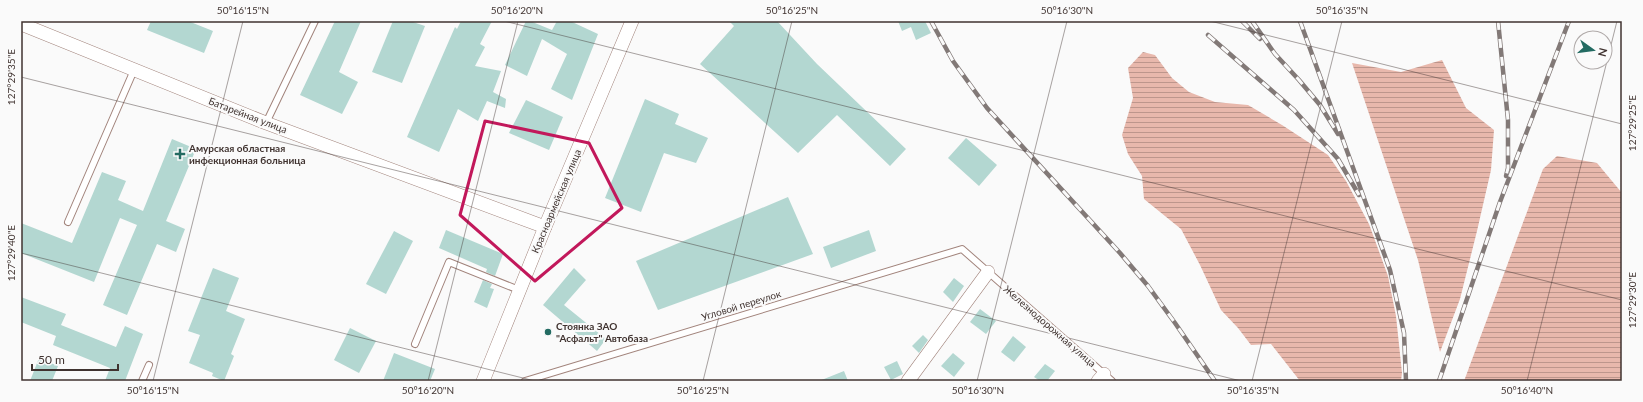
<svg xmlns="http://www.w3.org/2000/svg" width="1643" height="402" viewBox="0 0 1643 402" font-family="Lato,sans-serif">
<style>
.water{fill:url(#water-rules)}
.building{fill:#b3d7d1}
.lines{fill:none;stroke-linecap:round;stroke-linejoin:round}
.lane-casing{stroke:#a2847c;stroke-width:8}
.street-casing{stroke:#a2847c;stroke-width:14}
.lane{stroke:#fff;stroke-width:6}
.street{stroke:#fff;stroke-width:13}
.rail-casing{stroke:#827977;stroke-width:4.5}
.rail{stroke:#fafafa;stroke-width:3;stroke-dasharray:9;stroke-linecap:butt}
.marked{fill:none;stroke:#c2185b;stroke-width:3;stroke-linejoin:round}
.ticks{fill:none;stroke:#403330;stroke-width:1;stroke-opacity:0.45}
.poi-dot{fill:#236b62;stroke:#fafafa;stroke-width:1.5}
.labels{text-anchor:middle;stroke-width:4;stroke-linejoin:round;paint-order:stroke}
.street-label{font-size:10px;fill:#403330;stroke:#fafafa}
.poi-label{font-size:10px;font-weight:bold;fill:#403330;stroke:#fafafa;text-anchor:start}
.neatline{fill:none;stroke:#403330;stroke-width:1.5}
.ticks-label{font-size:10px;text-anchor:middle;fill:#403330}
</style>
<defs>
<pattern id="water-rules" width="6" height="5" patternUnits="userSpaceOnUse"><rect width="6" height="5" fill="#e8b8ac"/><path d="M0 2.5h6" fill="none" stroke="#bd968c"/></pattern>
</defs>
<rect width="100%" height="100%" fill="#fafafa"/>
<g class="water">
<path d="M1143,52L1155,55L1172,78L1189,92L1215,102L1248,105L1282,125L1328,155L1346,181L1369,224L1388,276L1396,316L1402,373L1401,381H1300L1271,344L1251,345L1238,328L1221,310L1200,265L1181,229L1144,199L1142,176L1128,154L1122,135L1133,98L1128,68Z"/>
<path d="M1442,60L1466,108L1494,130L1491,170L1477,231L1460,299L1440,352L1418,260L1352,63L1401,72Z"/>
<path d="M1557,156L1597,163L1622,193V381H1464L1543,169Z"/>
</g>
<g class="building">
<path d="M151,21H188L213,31L204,53L147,30Z"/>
<path d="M335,21H361L339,72L358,82L342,114L300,95Z"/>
<path d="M393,21H410L425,26L402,83L372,72Z"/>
<path d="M461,21H492L480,44L485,47L475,66L501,71L493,92L506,99L505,108L487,101L478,121L458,109L439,152L407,137L455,27L457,29Z"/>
<path d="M526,21H530L552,30L557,21H570L598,34L572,100L551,89L567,54L542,39L527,76L505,65Z"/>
<path d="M729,21H777L817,64L906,149L890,166L837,115L798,153L700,64L734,26Z"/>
<path d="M898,21H925L931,33L916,40L911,27L902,31Z"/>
<path d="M645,99L679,114L675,124L708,138L696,163L664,153L641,212L605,198Z"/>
<path d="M526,100L563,117L549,150L509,133Z"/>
<path d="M966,138L997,165L979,186L948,158Z"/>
<path d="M172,139L196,149L166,221L185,229L176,252L157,244L127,315L103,305L137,225L120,218L94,282L21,253V223L72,243L102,172L126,181L118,200L143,211Z"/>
<path d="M788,197L813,254L658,310L636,261Z"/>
<path d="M446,230L503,254L495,276L486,272L487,269L439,248Z"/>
<path d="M869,230L876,251L831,268L823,247Z"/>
<path d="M394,231L413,241L386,294L366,284Z"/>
<path d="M213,268L239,278L226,311L245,319L231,354L234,356L224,381L212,376L213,373L189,363L200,335L188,331Z"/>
<path d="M574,268L586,280L564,305L606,339L597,351L543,305Z"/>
<path d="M954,278L964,286L953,302L943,292Z"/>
<path d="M483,280L492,284L490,288L494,289L487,308L474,302Z"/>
<path d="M21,297L66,314L61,325L116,347L125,326L143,334L125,381H105L110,368L53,345L56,336L21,322Z"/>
<path d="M980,309L996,321L986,334L970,322Z"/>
<path d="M350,328L376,341L359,373L334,360Z"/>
<path d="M923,335L928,340L919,353L912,346Z"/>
<path d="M1013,336L1026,347L1014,362L1001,352Z"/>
<path d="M394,353L435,369L430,381H383Z"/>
<path d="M953,353L965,363L954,377L941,366Z"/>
<path d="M39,358L58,366L52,381H30Z"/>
<path d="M897,361L903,374L891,380L884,367Z"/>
<path d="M1045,364L1055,371L1047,381H1040L1034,377Z"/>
<path d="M844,371L848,381H819Z"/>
</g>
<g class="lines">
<defs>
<g id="lane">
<path d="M266,123L315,21"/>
<path d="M68,222L134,70"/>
<path d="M415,344L449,262L519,290"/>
<path d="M142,381L149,365"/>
<path d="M525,381L962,249L1112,381"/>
</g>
<g id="street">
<path d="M21,24L266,123L545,227"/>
<path d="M483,381L545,227L632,21"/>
<path d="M908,381L988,272"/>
<path d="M1098,381L1104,374"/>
</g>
</defs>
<use href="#lane" class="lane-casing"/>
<use href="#street" class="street-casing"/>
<use href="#lane" class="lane"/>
<use href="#street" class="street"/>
<defs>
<g id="rail">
<path d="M931,21L953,61L987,108L1120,253L1148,286L1175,323L1215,381"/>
<path d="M1242,21L1260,39"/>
<path d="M1252,21L1275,54L1299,80L1320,105L1338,134"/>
<path d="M1300,21L1390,270L1404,333L1406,381"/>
<path d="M1498,21L1508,120V168L1506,176"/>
<path d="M1208,35L1294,110L1338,159L1359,195"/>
<path d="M1439,381L1500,202L1569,21"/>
</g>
</defs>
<use href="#rail" class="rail-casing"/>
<use href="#rail" class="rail"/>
</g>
<path class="marked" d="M485,121L589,143L622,208L535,281L460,215Z"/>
<path class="ticks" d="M504,21L1622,300M1210,21L1622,124M21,77L1241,381M21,253L535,381M153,381L243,21M428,381L518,21M703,381L792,21M977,381L1067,21M1252,381L1342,21M1527,381L1617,21"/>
<g class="poi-dot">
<path d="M178 148h4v4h4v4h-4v4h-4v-4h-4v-4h4z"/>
<circle cx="548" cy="332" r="4"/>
</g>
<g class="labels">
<g class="street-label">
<text transform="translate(248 115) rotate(21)" y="4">Батарейная улица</text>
<text transform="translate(556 201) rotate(-67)" y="4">Красноармейская улица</text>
<text transform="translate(741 305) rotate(-17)" y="4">Угловой переулок</text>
<text transform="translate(1050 326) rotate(41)" y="4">Железнодорожная улица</text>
</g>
<g class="poi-label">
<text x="189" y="152">Амурская областная<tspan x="189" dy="12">инфекционная больница</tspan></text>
<text x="556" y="330">Стоянка ЗАО<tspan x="556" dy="12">"Асфальт" Автобаза</tspan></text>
</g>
</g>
<rect width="1643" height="402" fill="none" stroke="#fafafa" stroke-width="44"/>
<g transform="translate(1593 50) rotate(104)"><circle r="19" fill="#fafafa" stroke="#b0aaa9"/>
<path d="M0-3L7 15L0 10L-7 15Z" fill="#236b62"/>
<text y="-6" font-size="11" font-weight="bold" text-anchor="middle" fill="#403330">N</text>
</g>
<path d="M32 364v6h86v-6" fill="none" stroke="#403330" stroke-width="2"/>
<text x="38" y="364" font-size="12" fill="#403330" stroke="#fafafa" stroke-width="3" paint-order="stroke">50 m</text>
<rect x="22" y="22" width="1599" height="358" class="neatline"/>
<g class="ticks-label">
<text x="243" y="14">50°16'15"N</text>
<text x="517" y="14">50°16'20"N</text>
<text x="792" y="14">50°16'25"N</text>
<text x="1067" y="14">50°16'30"N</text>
<text x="1342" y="14">50°16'35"N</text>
<text transform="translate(11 77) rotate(-90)" y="4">127°29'35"E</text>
<text transform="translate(1632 123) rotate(-90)" y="4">127°29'25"E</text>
<text transform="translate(11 253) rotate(-90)" y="4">127°29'40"E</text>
<text transform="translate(1632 300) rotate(-90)" y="4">127°29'30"E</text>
<text x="153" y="394">50°16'15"N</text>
<text x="428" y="394">50°16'20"N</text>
<text x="703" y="394">50°16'25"N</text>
<text x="978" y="394">50°16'30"N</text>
<text x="1253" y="394">50°16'35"N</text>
<text x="1527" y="394">50°16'40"N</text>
</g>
</svg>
